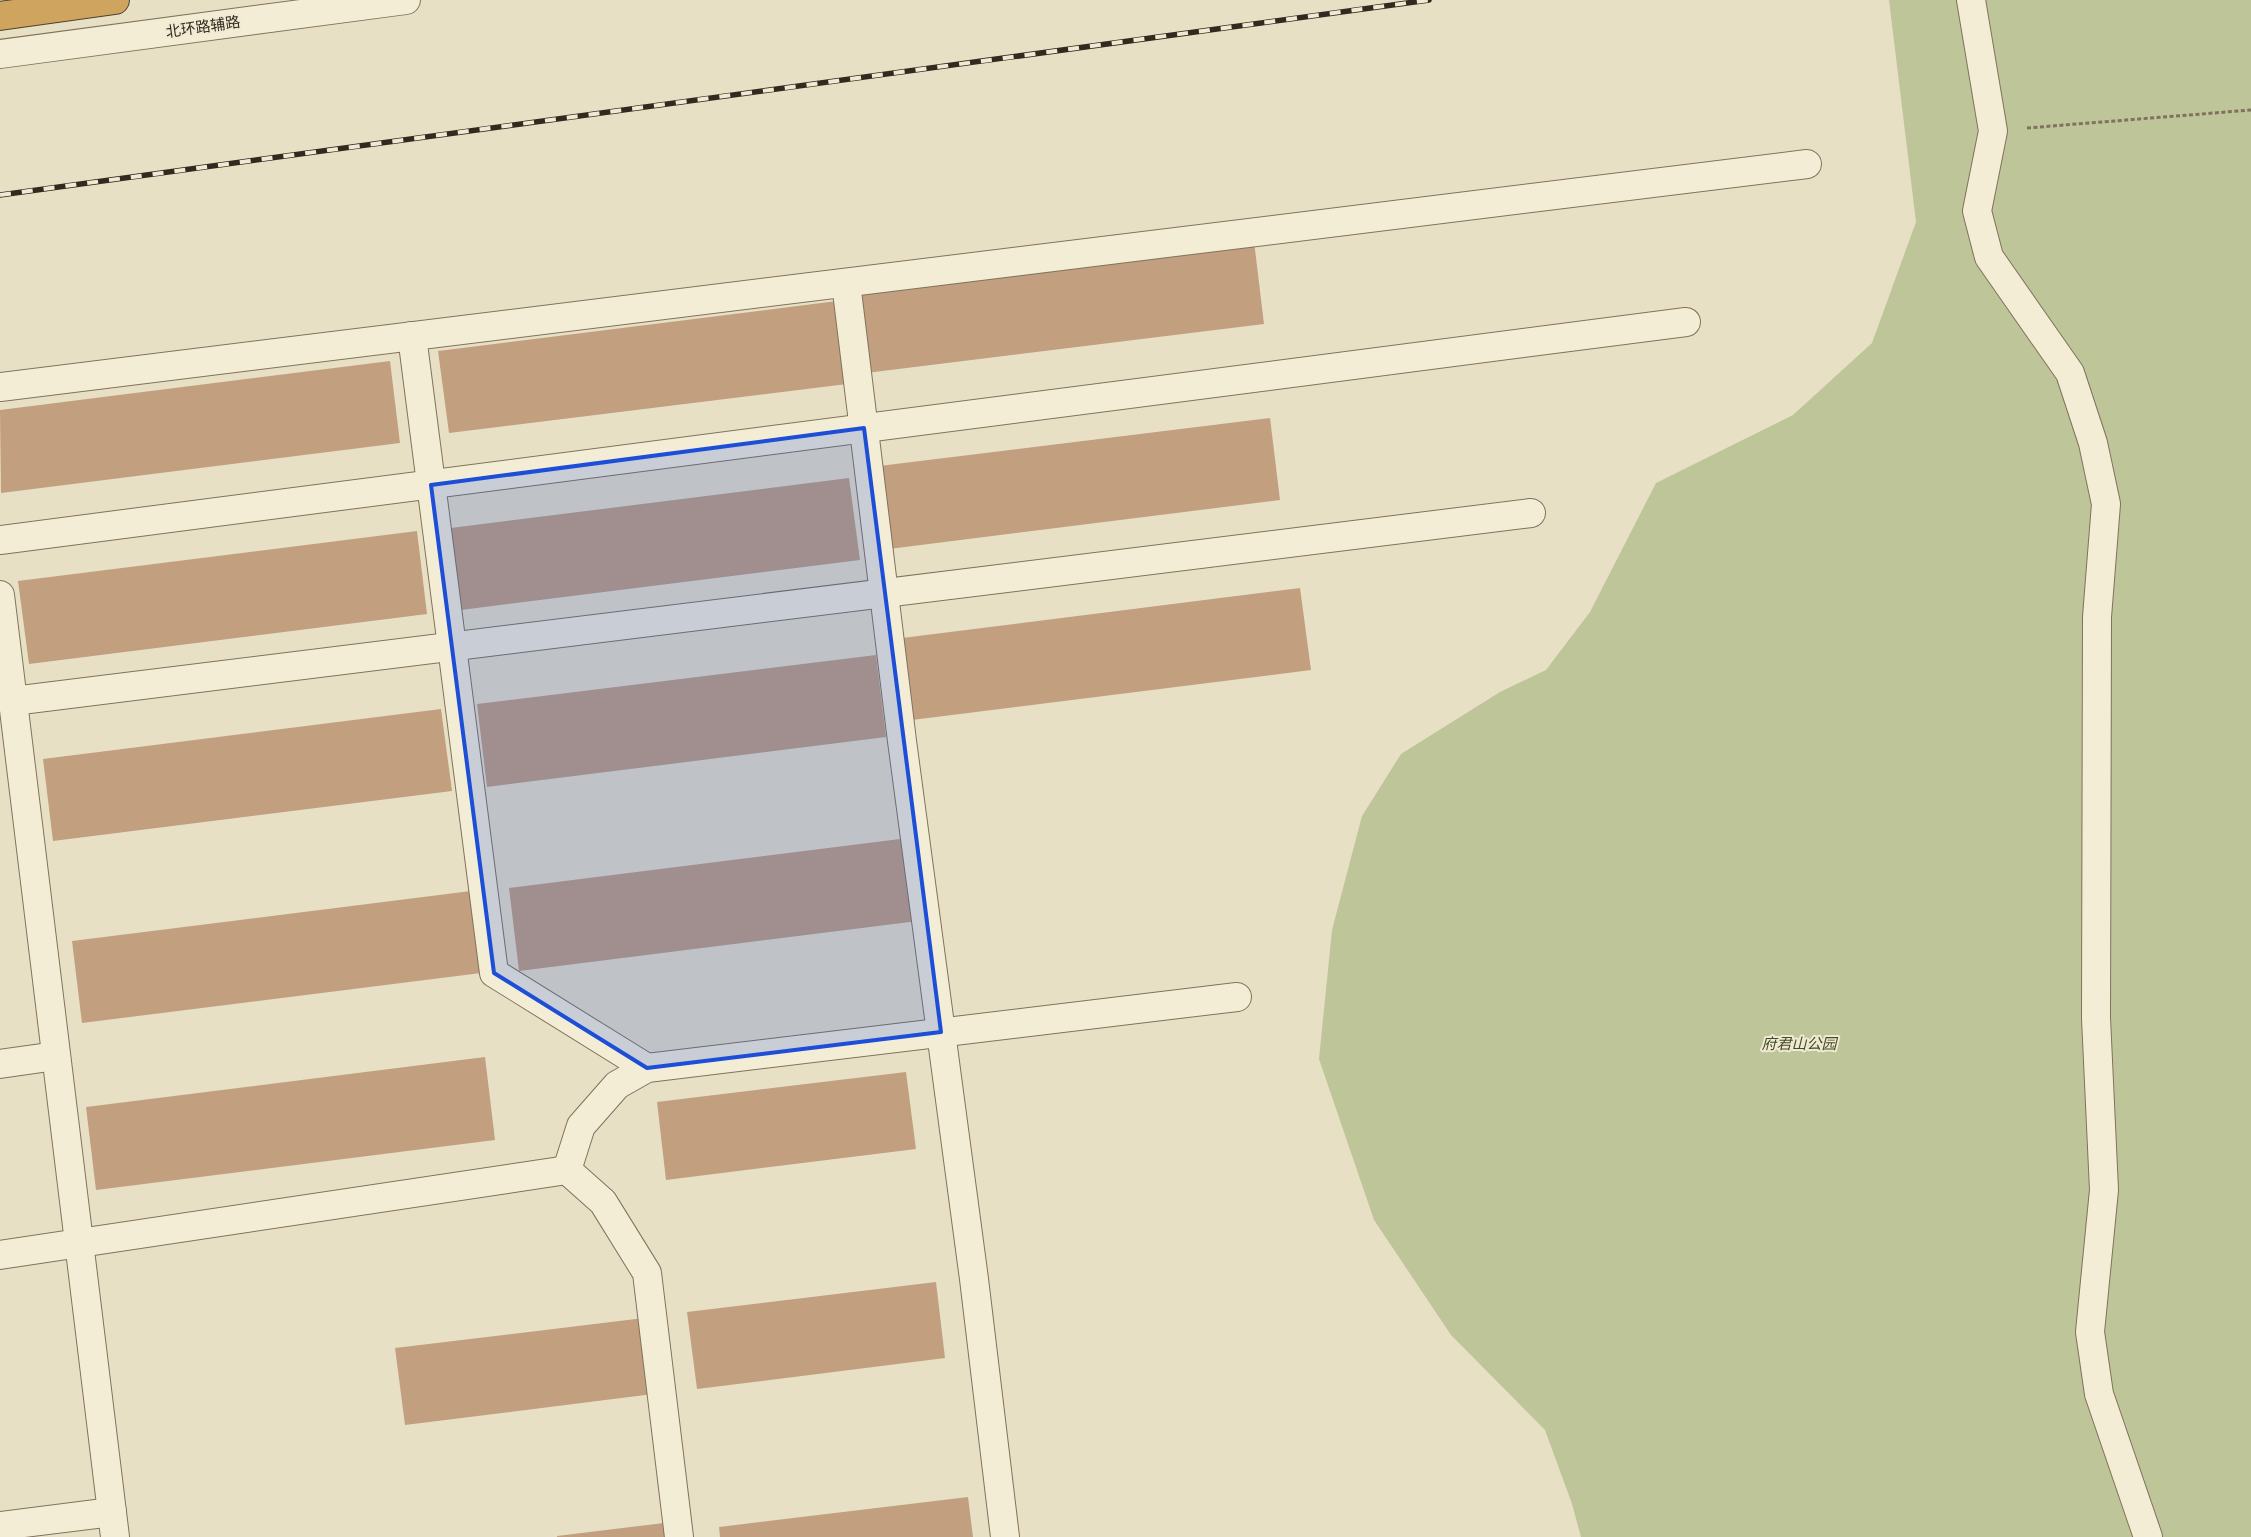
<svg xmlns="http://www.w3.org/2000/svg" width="2251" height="1537" viewBox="0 0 2251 1537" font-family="'Libre Baskerville','Noto Sans SC',serif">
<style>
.green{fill:#bdc599}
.building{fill:#c29f7e}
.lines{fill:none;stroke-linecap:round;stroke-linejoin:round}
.minor-casing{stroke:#80725d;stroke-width:30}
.highway-casing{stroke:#4f4030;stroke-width:30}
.path{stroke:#80725d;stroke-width:3;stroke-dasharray:4 2.5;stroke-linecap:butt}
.minor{stroke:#f4edd6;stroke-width:28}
.highway{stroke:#cea45e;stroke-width:28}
.rail-casing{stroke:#32291f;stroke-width:5.5}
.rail{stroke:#f1ead2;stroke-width:4;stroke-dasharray:11;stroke-linecap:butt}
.marked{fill:#1d4ed8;fill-opacity:0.2;stroke:#1d4ed8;stroke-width:4;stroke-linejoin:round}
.labels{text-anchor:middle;stroke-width:4;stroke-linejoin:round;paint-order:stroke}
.street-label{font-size:15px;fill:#32291f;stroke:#f1ead2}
.park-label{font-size:15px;font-style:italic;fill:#414c28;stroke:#f1ead2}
</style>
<rect width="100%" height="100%" fill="#e8e0c4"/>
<path class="green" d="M1889,0H2251V1537H1581L1572,1504L1545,1430L1451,1335L1374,1220L1319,1059L1332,930L1362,816L1401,754L1500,692L1546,670L1590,612L1656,483L1793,415L1872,343L1916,222Z"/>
<g class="building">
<path d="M1254,241L1264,324L866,373L855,291Z"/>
<path d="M837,301L847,384L449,433L438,351Z"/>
<path d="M390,361L400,443L1,493L0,410Z"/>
<path d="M1270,418L1280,500L881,550L871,467Z"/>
<path d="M849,478L860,560L461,610L451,528Z"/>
<path d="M417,531L427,614L29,664L18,581Z"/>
<path d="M1300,588L1311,670L912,720L902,638Z"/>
<path d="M876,655L886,737L487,787L477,704Z"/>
<path d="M441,709L452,791L53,841L43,759Z"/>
<path d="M908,838L918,921L519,971L509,888Z"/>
<path d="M471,891L481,973L82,1023L72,941Z"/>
<path d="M485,1057L495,1140L96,1190L86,1107Z"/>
<path d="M906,1072L916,1149L666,1180L657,1102Z"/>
<path d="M936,1282L945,1358L697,1389L687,1312Z"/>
<path d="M644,1318L653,1394L405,1425L395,1348Z"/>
<path d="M968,1497L973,1537H720L719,1527Z"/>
<path d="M672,1522L674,1537H557V1536Z"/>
</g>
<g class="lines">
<defs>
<g id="minor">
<path d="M1971,0L1993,131L1977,211L1989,257L2070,373L2093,443L2106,504L2097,617L2096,1018L2104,1190L2090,1332L2099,1394L2148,1537"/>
<path d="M0,54L406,0"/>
<path d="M846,283L902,741L974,1279L1005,1537"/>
<path d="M412,336L494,973L647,1068"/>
<path d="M0,387L1807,164"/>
<path d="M0,540L1686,322"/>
<path d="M0,595L115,1537"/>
<path d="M13,701L1531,513"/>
<path d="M0,1064L56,1056"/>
<path d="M567,1170L581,1126L617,1085L647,1068L1237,997"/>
<path d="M0,1255L567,1170L603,1202L647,1273L679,1537"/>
<path d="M0,1526L112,1512"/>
</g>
<path id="highway" d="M0,16L115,0"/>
</defs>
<use href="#minor" class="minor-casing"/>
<use href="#highway" class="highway-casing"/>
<path class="path" d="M2027,128L2251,110"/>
<use href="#minor" class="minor"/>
<use href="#highway" class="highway"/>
<defs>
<path id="rail" d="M0,195L1429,0"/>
</defs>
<use href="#rail" class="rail-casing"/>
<use href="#rail" class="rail"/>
</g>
<path class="marked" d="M864,428L941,1032L647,1068L494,973L431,485Z"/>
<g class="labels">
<g class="street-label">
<text transform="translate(203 27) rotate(-8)" y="5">北环路辅路</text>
</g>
<g class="park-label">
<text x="1799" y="1049">府君山公园</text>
</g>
</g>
</svg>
